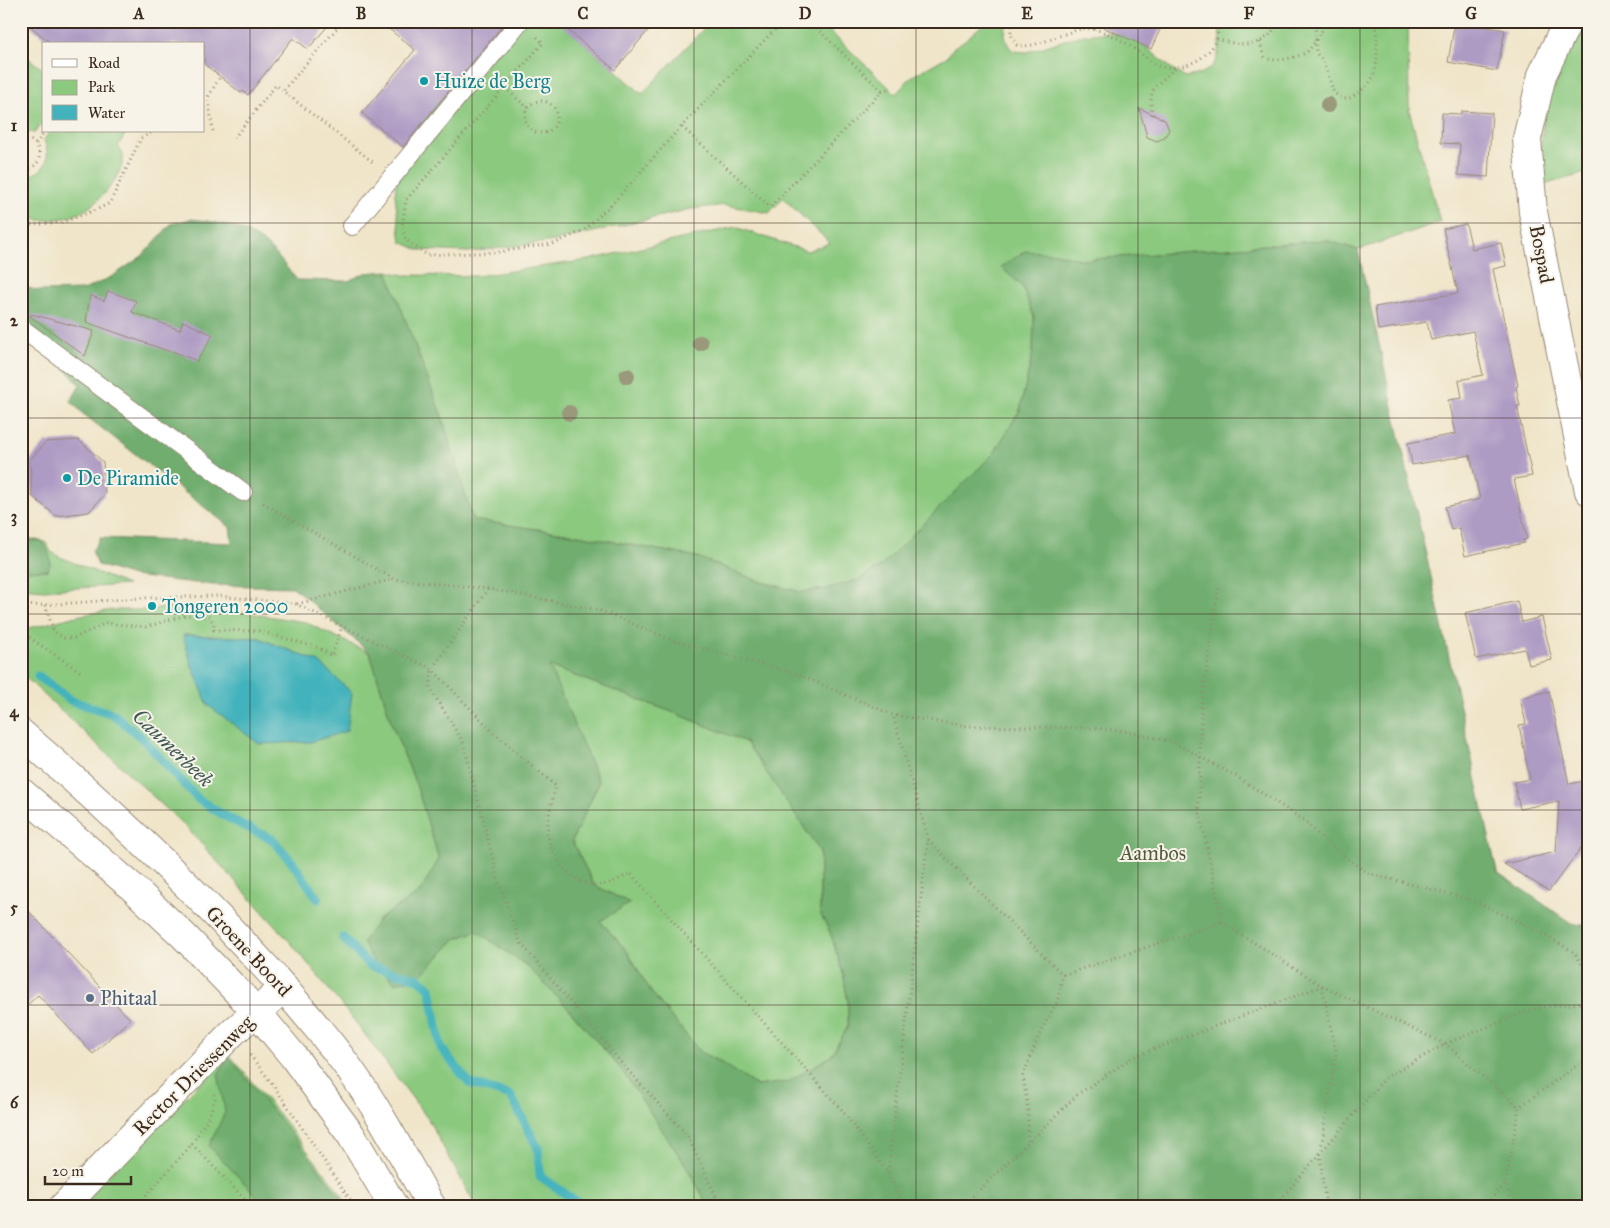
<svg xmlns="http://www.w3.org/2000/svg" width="1610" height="1228" viewBox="0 0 1610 1228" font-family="'IM FELL Great Primer',serif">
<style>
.green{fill:#8bc97f;stroke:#637a4e;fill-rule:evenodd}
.forest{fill:#70ad6e;stroke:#566c46;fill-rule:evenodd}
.water{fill:#42b2bc;stroke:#3e6e6d}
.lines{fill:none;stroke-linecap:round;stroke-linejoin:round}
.stream{stroke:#42b2bc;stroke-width:9}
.building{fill:#ae9bc4}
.service-casing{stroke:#968874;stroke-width:20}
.minor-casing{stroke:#968874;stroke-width:30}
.tertiary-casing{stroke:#968874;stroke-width:30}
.path{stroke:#968874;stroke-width:3;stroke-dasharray:1 4;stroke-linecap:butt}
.service{stroke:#fff;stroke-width:18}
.minor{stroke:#fff;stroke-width:28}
.tertiary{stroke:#fff;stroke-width:28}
.path-bridge{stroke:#968874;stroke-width:3;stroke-dasharray:1 4;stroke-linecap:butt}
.tree{fill:#9a997b}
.grid{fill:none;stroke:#3b2a1e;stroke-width:1;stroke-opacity:0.55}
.culture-dot{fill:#0f9aa8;stroke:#f7f3e8;stroke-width:2}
.service-dot{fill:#5c6f8a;stroke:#f7f3e8;stroke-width:2}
.labels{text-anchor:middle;stroke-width:4;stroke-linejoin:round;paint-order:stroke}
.culture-label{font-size:20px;fill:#0d838f;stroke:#f7f3e8;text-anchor:start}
.street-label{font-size:20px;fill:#3b2a1e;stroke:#f7f3e8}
.park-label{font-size:20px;fill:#535a3b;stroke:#f7f3e8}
.service-label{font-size:20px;fill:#4e5e75;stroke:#f7f3e8;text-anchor:start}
.water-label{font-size:21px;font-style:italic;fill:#3d5a55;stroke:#f7f3e8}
.neatline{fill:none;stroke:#3b2a1e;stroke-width:2}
.grid-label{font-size:16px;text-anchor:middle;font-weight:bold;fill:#3b2a1e}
</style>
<rect width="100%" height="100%" fill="#f7f3e8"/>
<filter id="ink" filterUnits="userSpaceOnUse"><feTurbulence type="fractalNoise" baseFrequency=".02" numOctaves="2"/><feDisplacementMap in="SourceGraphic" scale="10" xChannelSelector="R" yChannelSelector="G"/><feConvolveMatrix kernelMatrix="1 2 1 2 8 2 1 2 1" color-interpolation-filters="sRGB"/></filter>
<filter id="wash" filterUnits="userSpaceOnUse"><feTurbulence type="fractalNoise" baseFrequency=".0096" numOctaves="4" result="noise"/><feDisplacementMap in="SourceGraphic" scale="20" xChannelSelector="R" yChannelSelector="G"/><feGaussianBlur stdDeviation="1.12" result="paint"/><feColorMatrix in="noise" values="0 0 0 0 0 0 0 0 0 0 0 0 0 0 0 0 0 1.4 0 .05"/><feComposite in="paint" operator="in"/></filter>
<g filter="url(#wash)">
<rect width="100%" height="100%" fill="#f0e5c9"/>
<g class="green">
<path d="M507,21H561L642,94L711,21H819L896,94L911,77L948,56L954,47L965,40L987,21H1008C1003,32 1004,42 1013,51L1027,52C1062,42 1104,21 1138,42C1155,52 1167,68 1185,77C1223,73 1219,52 1220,21H1408L1409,110L1440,222L1358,250L1326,240L1083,260L1055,253L1001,267L1022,286L1034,317L1033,352L1020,410L994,453L880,567L858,580L826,589L801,592L761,582L697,557L572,534L473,520L442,417L387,271L404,275L477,276L588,260L735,227L807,251L830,243L783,198L769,213L725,205L691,209L555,241L469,252L419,250L401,242L395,195L397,170L401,149Z"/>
<path d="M1582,21H1589V172L1540,186L1539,159L1545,109L1565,49Z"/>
<path d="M21,53L44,70V121L34,133L21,131Z"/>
<path d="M50,131H121L125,135L118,146C121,150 124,154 123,160C120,180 94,209 75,215C59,220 37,223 21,216V177C45,174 52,161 44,140Z"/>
<path d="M21,537L46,542L51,552L60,557L127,585L43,590L21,588V571L48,570L27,538Z"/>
<path d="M187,606L254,614L305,622L370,653L392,725L416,784L439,859L420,892L380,919L420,977L455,939L477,931L527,966L568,1008L621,1069L685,1164L709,1207H476L428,1119L357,1024L291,943L186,827L24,676L21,664V630L81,615L112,610H139ZM184,635L259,638L319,662L208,705L191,663Z"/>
<path d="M548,666L680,715L746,742L820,851V913L830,932L843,973L848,1002V1026L831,1056L788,1082L757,1086L718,1061L700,1052L651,992L627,951L600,921L629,903L594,885L572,841L599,782Z"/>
<path d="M229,1054L281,1117L342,1195L348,1207H76Z"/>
</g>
<g class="forest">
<path d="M190,219C212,221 234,225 254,236C270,244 285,266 297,280L348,281L365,273L387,271L442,417L473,520L572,534L697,557L761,582L801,592L826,589L858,580L880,567L994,453L1020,410L1033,352L1034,317L1022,286L1001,267L1025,251L1055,253L1083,260L1326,240L1358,250L1497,872L1574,925L1589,923V1207H709L685,1164L621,1069L568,1008L527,966L477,931L455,939L420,977L396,983L375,965L363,942L379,919L420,892L439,859L416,784L392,725L370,653L293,587L213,585L133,576L98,565L92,551L100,538L232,543L230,527L82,413L71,401L80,385L21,320V286L40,291L84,290L113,276L142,256L171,224ZM549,666L680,715L746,742L820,851V913L830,932L843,973L848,1002V1026L831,1056L788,1082L757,1086L718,1061L700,1052L651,992L627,951L600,921L630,903L594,885L572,841L599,782Z"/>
<path d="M21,538L43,542C49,552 53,560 48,570L21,571Z"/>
<path d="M229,1057L307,1154L341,1198L346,1207H267L209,1146L225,1112L218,1074Z"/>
</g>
<path class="water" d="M183,635L259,638L319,662L352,693L347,731L310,742L259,744L208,705L191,663Z"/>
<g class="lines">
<g class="stream">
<path d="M38,676L72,701L113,714L142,738L199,800L230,819L272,839L293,863L318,899"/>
<path d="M343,938L370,966L419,979L430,988L441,1048L469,1083L511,1096L538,1148L540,1176L584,1207"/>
</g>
</g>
<g id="blocks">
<g class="building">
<path d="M24,21H332L308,49L293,38L248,95L243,91L241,93L204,64V44H52Z"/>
<path d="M379,21H506L403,147L362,113L415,50Z"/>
<path d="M557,21H656L615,70Z"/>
<path d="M1089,21H1164L1151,49Z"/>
<path d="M1455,21L1505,30L1497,71L1448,62Z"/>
<path d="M1139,108L1165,120L1169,130L1164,138L1157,141L1147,137Z"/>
<path d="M1461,111L1492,113L1488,177L1458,175L1460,144L1441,143L1442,113L1461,114Z"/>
<path d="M1466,224L1472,249L1501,243L1506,266L1493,269L1518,386L1516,387L1520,406H1517L1532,476L1514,479L1527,539L1523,540L1524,543L1465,556L1459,528L1451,530L1445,507L1480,499L1470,455L1412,465L1408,443L1455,434L1448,400L1462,398L1459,380L1483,375L1473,331L1431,340L1427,322L1378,330L1375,307L1458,293L1443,229Z"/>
<path d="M108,291L136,301L132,312L180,330L183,321L213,335L197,361L172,351L171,352L86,322L90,295L104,301Z"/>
<path d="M31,314L94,331L85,356L30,316Z"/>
<path d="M79,440L103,462L105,494L89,512L56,516L32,496L30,460L46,442Z"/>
<path d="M1517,601L1522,622L1542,617L1552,660L1529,665L1525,649L1476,659L1465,613Z"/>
<path d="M1549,691L1569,784L1589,780V837L1549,891L1504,864L1556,852L1559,801L1520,809L1514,782L1530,779L1519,725L1526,724L1520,698Z"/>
<path d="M21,903L130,1019L93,1054L38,995L21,1011Z"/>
</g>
</g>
</g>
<g filter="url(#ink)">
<use href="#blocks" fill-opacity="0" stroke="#968874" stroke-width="1"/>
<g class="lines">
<defs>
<g id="service">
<path d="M352,226L520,21"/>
<path d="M21,328L243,492"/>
</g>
<g id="minor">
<path d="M1568,21L1542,75L1527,139L1533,212L1589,491"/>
<path d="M63,1207L233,1032L284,988"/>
</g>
<g id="tertiary">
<path d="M21,733C108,808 192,886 269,971C296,1002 324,1034 348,1067C380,1111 405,1160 432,1207"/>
<path d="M21,792L132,887L184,936L256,1011L293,1056L351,1135L394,1207"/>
</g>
</defs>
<use href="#service" class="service-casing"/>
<use href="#minor" class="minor-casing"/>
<use href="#tertiary" class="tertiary-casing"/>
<g class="path">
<path d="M343,21L283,91L374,163"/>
<path d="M809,21L882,91"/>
<path d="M1013,21C1009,31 1011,37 1017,45C1028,48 1040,43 1051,39C1060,36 1071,31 1081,29C1106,25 1138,51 1157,66C1178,72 1210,61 1217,37C1218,32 1218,27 1218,21"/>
<path d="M1310,21L1315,30L1316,53L1324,63L1334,93L1342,98L1348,99C1357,94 1371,85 1374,74C1379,59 1377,37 1375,21"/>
<path d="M1094,30L1095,21"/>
<path d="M21,35L24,32"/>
<path d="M537,37L543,43L406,200L402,227L406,240L427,255L500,252L556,243L584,230L614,202L679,129L783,21"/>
<path d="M1217,39C1238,46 1269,50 1277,21"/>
<path d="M1260,42C1261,46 1262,53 1265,57C1272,64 1303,57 1309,50C1317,40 1320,30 1330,21"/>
<path d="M505,88L528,108"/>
<circle cx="541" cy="117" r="16"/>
<path d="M1153,115C1146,87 1158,86 1175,68"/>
<path d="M682,127L770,207L882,91L890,88"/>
<path d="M213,131L208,97L220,77"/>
<path d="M21,138C36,138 43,151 37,164L28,170H21"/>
<path d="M234,138L276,85L283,91"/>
<path d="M36,144L45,131"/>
<path d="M21,224L32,225L63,222L96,210L110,203L141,138L155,131"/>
<path d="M263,503L394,579L489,589L599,610L672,640L797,674L893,715L968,726L1097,728L1130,732L1173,742L1239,778L1305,821L1327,843L1367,873L1472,900L1534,929L1574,952L1589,975"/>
<path d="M488,589L432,669L430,688L463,742L498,879L520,942L624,1066L687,1135L721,1207"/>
<path d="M297,604L394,579"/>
<path d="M45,605L54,632L64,638H75L106,623L146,627L186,615L210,617L214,624V630L259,631L319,648L332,656L342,626"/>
<path d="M21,606L45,605L139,598L218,596L296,604L432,669L494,733L556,786C552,799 546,824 548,836C553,858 569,882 593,885C605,887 620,879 630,873L842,1110L888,1173L903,1207"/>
<path d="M21,632L81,672"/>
<path d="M1201,708L1219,584"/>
<path d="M1199,808L1222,922L1322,986L1445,1044L1519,1107"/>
<path d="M928,840L1063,975"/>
<path d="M250,1055L274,1086L355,1207"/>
<path d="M1028,1141V1111L1023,1076L1040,1033L1057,1002L1063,975L1222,922"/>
<path d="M192,1144L252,1207"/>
<path d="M888,1172L928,839L893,715"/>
<path d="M136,1207L192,1144L208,1118L216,1097L213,1093"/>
<path d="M962,1207L1078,1094L1133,1057L1322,986L1336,1052L1320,1155L1326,1207"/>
<path d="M1274,1207L1385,1078L1445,1044L1535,1008L1589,1002"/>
<path d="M1483,1207L1506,1183"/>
<path d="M1512,1207L1506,1183L1519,1107L1589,1057"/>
</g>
<use href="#service" class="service"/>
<use href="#minor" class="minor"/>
<use href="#tertiary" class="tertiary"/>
<path class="path-bridge" d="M1199,808L1201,708"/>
</g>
<g class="tree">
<circle cx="1328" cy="105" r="8"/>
<circle cx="700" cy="343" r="8"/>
<circle cx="627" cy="376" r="8"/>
<circle cx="569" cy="413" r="8"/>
</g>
</g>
<path class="grid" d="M250,21V1207M472,21V1207M694,21V1207M916,21V1207M1138,21V1207M1360,21V1207M21,223H1589M21,418H1589M21,614H1589M21,810H1589M21,1005H1589"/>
<g class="culture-dot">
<circle cx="424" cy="81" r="5"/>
<circle cx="67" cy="478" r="5"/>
<circle cx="152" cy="606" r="5"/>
</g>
<circle class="service-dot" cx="90" cy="998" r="5"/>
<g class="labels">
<g class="culture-label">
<text x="434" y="88">Huize de Berg</text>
<text x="77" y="485">De Piramide</text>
<text x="162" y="613">Tongeren 2000</text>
</g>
<g class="street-label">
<text transform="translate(1542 254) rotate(79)" y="7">Bospad</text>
<text transform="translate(249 951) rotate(47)" y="7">Groene Boord</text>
<text transform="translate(193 1075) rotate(-45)" y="7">Rector Driessenweg</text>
</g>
<g class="park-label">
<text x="1153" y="860">Aambos</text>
</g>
<g class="service-label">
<text x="100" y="1005">Phitaal</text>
</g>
<g class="water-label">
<text transform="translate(173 748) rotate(44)" y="7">Caumerbeek</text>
</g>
</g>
<rect width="1610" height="1228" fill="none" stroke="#f7f3e8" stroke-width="55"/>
<rect x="42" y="42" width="162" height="90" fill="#f7f3e8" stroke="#aca397"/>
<rect x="52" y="59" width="25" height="8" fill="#ffffff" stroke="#aca397"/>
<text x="88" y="68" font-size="15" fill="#3b2a1e">Road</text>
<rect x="52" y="80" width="25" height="15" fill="#8bc97f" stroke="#aca397"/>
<text x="88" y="92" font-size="15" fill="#3b2a1e">Park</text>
<rect x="52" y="105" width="25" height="15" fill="#42b2bc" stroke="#aca397"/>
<text x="88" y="118" font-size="15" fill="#3b2a1e">Water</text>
<path d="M45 1176v8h86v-8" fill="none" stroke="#3b2a1e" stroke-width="2.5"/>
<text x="52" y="1176" font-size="15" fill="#3b2a1e" stroke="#f7f3e8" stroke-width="4" paint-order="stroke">20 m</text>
<rect x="28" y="28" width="1554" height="1172" class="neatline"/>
<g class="grid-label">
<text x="139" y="19">A</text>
<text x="361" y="19">B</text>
<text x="583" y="19">C</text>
<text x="805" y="19">D</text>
<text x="1027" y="19">E</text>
<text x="1249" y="19">F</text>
<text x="1471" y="19">G</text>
<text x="14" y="131">1</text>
<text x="14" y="326">2</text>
<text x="14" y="522">3</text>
<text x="14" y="717">4</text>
<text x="14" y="913">5</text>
<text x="14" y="1108">6</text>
</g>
</svg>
